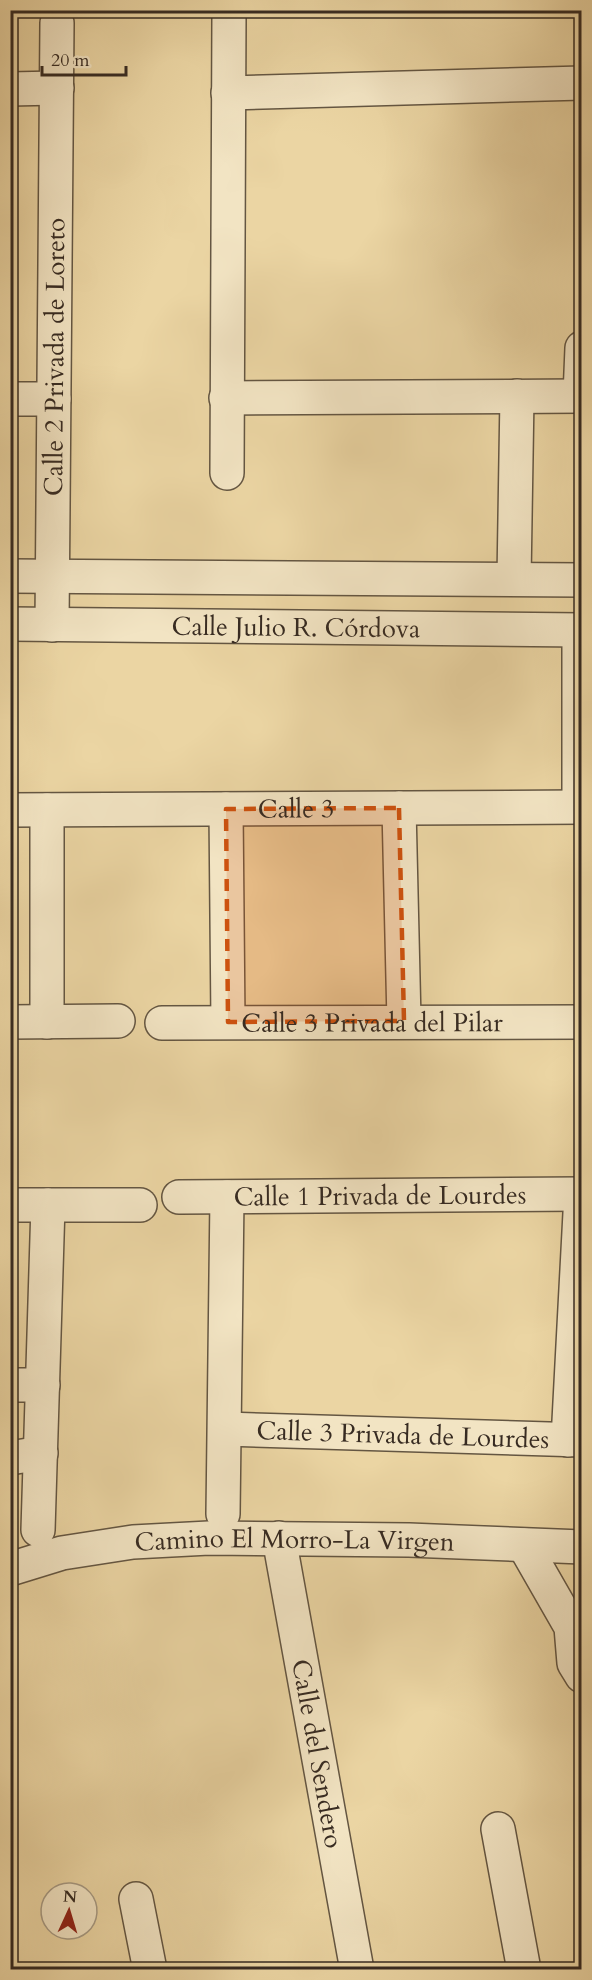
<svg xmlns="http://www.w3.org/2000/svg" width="592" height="1980" viewBox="0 0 592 1980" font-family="Cardo,serif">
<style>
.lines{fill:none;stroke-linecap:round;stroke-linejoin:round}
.minor-casing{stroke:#645642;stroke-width:36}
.minor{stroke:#f2e4c3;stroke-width:33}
.marked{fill:#cd520f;fill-opacity:0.2;stroke:#cd520f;stroke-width:4.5;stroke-dasharray:12 8;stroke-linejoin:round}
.labels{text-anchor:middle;stroke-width:5;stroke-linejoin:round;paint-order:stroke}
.street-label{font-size:26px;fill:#372b22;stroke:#f2e4c3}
</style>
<rect width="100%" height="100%" fill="#ebd5a3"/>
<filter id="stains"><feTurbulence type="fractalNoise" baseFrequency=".00333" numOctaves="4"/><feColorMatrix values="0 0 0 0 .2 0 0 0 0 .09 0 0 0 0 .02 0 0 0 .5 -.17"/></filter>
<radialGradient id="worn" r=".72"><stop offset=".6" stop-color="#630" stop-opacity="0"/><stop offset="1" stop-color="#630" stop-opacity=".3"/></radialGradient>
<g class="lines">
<defs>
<g id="minor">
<path d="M10,89L57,88"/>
<path d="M228,93L582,83"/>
<path d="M580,396L582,348"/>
<path d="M226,398L582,396"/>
<path d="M10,399H54"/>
<path d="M227,473L229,14"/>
<path d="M10,576L582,580"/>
<path d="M514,579L517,396"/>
<path id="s1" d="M10,624L582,630"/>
<path id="s2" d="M52,625L57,23"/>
<path d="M579,807V630"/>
<path d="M399,808L404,1021"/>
<path d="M226,809L228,1022"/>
<path id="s3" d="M10,810L582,807"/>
<path d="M10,1022L118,1021"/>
<path d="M47,1022V810"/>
<path id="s4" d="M162,1023L582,1022"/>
<path id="s5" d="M179,1197L582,1194"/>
<path d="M10,1205H140"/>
<path d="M10,1385H43"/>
<path id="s6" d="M225,1429L582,1440"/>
<path d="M568,1440L581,1194"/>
<path d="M10,1458L41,1453"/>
<path d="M223,1514L227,1197"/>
<path d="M38,1530L48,1205"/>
<path id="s7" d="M279,1538L357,1970"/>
<path d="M524,1545L571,1627L574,1663L582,1676"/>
<path id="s8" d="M10,1569L62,1553L133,1542L209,1538L409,1540L582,1547"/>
<path d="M498,1829L524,1970"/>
<path d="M136,1899L150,1970"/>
</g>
</defs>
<use href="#minor" class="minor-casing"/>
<use href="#minor" class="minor"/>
</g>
<path class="marked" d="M399,808L404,1021L228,1022L226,809Z"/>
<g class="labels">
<g class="street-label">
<text dy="9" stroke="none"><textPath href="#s2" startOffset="268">Calle 2 Privada de Loreto</textPath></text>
<text dy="9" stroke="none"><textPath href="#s1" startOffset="286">Calle Julio R. Córdova</textPath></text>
<text dy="9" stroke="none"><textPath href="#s3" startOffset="286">Calle 3</textPath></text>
<text dy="9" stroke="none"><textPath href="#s4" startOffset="210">Calle 3 Privada del Pilar</textPath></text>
<text dy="9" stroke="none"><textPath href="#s5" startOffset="201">Calle 1 Privada de Lourdes</textPath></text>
<text dy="9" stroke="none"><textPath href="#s6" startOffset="178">Calle 3 Privada de Lourdes</textPath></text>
<text dy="9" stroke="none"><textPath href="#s8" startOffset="288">Camino El Morro-La Virgen</textPath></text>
<text dy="9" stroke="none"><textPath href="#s7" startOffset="219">Calle del Sendero</textPath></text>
</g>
</g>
<rect width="592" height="1980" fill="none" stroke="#ebd5a3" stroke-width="36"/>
<rect x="12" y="12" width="568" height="1956" fill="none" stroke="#372b22" stroke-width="3"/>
<rect x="18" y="18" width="556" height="1944" fill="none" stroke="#372b22" stroke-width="1.5"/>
<g transform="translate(69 1911) rotate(4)"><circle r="28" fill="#f2e4c3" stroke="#a79a83" stroke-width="1.5"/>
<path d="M0-4.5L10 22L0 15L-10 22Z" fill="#8f2418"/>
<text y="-9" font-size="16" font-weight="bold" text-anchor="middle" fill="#372b22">N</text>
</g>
<path d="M42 66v9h84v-9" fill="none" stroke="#372b22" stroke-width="3"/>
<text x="51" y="66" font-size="18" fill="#372b22" stroke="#f2e4c3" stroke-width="4.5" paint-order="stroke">20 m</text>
<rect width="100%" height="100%" filter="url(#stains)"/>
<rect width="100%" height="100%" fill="url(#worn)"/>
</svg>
